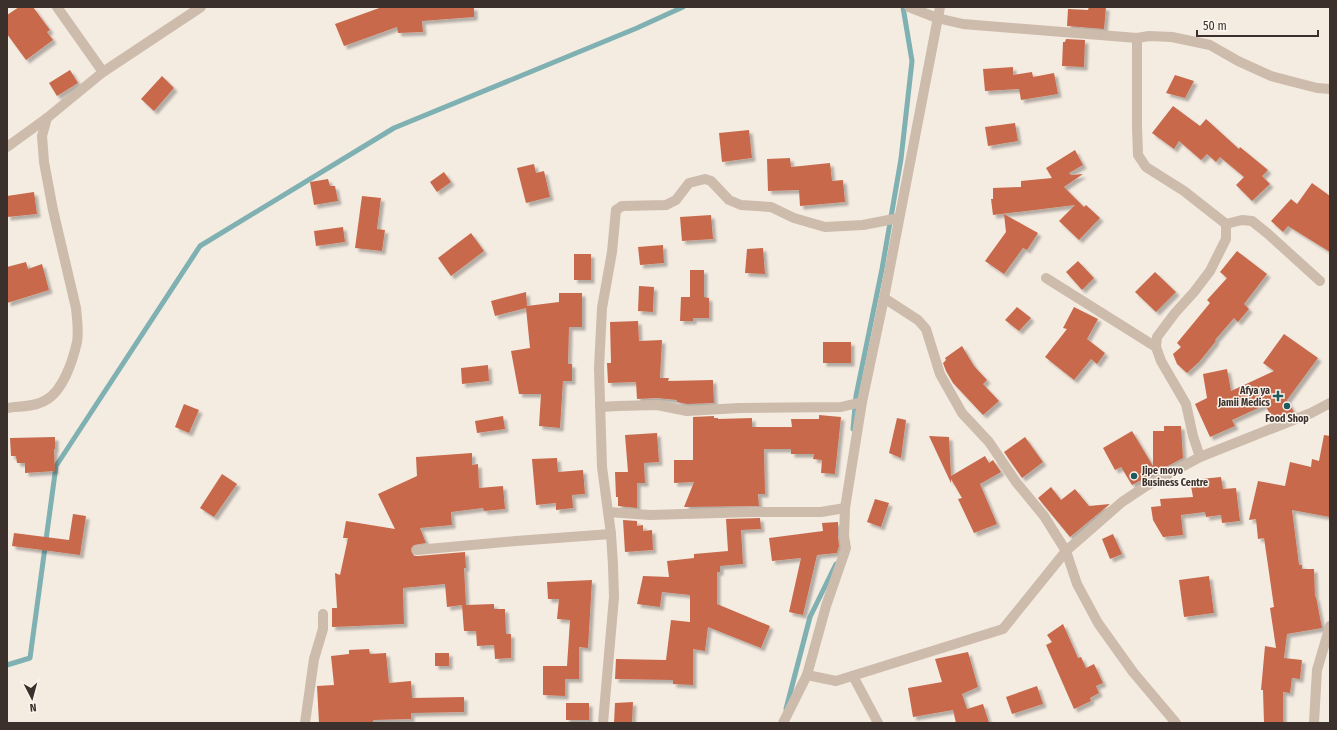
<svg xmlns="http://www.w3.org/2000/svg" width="1337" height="730" viewBox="0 0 1337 730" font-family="'Fira Sans Condensed',sans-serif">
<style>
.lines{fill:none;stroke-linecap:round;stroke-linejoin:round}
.stream{stroke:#7fb0b2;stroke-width:5}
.building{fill:#c8694b;filter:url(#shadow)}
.minor{stroke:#cdbbac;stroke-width:10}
.poi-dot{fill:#1f5a5e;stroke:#fbf5ee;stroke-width:1.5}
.labels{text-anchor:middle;stroke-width:3;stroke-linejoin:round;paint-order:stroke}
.poi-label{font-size:10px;font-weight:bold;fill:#3b302b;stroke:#fbf5ee;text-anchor:end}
</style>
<defs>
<filter id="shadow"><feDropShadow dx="3.5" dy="3.5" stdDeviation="1" flood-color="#0004"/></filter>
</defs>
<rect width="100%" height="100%" fill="#f4ebe1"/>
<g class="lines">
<g class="stream">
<path d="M853,429L856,396L882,269L901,159L912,61L903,7"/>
<path d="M7,665L30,658L56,466L200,246L394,128L637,28L683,7"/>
<path d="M786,709L810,617L836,564"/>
</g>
</g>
<g class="building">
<path d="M19,7H33L50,30L47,32L53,40L26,60L7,34V15Z"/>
<path d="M382,7H474V17L422,21L423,32L398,33L397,27L344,46L335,24Z"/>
<path d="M1089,7H1106L1104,29L1067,26L1068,9L1088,10Z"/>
<path d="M1066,39L1085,40L1084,67L1062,66L1063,42H1065Z"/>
<path d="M1013,67V75L1032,72L1033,77L1054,73L1058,94L1021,100L1019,89L985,91L983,69Z"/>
<path d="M70,70L78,83L57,96L49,83Z"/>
<path d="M1175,75L1194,81L1185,98L1166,93Z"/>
<path d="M162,76L174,88L154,111L141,99Z"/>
<path d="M1173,106L1200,126L1206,119L1239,149L1240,147L1268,170L1262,176L1270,184L1252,201L1236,185L1244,177L1220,157L1216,162L1207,154L1201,160L1179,141L1174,149L1152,133Z"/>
<path d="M1015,123L1018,141L988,146L985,127Z"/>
<path d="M749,130L752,158L722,162L719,133Z"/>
<path d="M1075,150L1083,165L1069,173L1071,175L1083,174L1064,187L1084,207L1086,205L1100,218L1079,240L1059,221L1075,205L993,215L991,199H993V188L1021,187V181L1052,178L1046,168Z"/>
<path d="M790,158L791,167L830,163L832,181L843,180L845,202L800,206L799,190L768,191L767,159Z"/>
<path d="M534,164L536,173L544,171L550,197L526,203L517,168Z"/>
<path d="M444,172L451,182L437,192L430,182Z"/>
<path d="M328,179L330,186H335L338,201L314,205L310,182Z"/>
<path d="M1312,183L1330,196V252L1288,226L1283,232L1271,221L1291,199L1297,204Z"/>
<path d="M34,192L37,214L7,217V196Z"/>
<path d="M362,196L381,198L377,229L385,230L382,251L355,248Z"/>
<path d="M1004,214L1038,233L1027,250L1023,248L1004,274L985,261L1006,232Z"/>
<path d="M711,215L713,239L682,241L680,217Z"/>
<path d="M343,227L345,242L316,246L314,231Z"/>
<path d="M471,233L484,251L451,276L438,258Z"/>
<path d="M663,245L664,263L640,265L638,247Z"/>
<path d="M763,248L765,274L745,273L747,249Z"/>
<path d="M1237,251L1267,274L1244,304L1249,309L1238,322L1234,318L1215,340L1216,341L1199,362L1187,373L1177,364L1173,354L1181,347L1177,343L1210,303L1207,300L1227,278L1220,272Z"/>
<rect x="574" y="254" width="17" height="26"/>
<path d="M1078,261L1094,278L1082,290L1066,272Z"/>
<path d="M26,262L28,269L42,264L49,290L7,303V267Z"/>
<path d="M690,270H704V297L709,298V318H693V321H680L681,297H690Z"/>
<path d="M1155,272L1176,292L1156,312L1135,292Z"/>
<path d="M639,286L654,287L653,312L638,311Z"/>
<path d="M526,292L527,306L559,302V293H582V327H569L568,364H572V381H563L560,428L539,426L541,394H519L511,351L530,348L526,308L495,316L491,301Z"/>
<path d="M1017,307L1031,318L1019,331L1005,320Z"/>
<path d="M1074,307L1098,319L1087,339L1105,353L1097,364L1091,359L1074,380L1045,357L1067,329L1063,328Z"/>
<path d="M638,321L639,341L662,340L660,378H669L668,381L713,380L714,403L687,404L677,402V400L657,398L637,399L636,382L608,383L607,363H611L610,322Z"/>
<path d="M1284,334L1318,358L1287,400L1294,412L1274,421L1265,405L1232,420L1235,426L1210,437L1195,404L1207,398L1203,374L1227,369L1231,391L1274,371L1263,363Z"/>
<rect x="823" y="342" width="28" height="21"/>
<path d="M962,346L974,366L987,380L983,384L999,401L983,415L953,383L946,371L943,363L946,360L945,358Z"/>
<path d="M488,365L489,381L462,384L461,368Z"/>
<path d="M184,404L199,410L189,433L175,427Z"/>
<path d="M819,415L841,417L835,474L821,473L822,460L813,459L814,454H791V449H764L765,494H758L759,506L684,507L694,482L674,483V460H693V417L714,416V418H718V419L752,418V427H792L791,419H819Z"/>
<path d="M503,416L505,429L477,433L475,421Z"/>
<path d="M897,418L906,420L901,458L889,453Z"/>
<path d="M1164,426H1181L1183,458L1132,485L1121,467L1115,470L1103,448L1132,431L1153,466V431H1164Z"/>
<path d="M657,433L659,462L644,463L645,483H637V508L618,506V497H616L615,472H628L625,435Z"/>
<path d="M1324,435L1330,436V517L1292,510L1299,565H1302V569H1314L1315,597H1316L1322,628L1287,634L1284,658L1302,660L1300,679L1292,678L1290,693L1283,692V723H1264L1263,690H1261L1265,646L1276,648L1270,608L1274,607L1264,538L1258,539L1256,519L1249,520L1258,481L1285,486L1290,462L1311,467L1312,459L1319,461Z"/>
<path d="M929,436L949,437L951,476L985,456L989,463L993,460L1001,472L980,484L997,524L974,533L958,499L962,498L951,479V483Z"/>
<path d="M55,437V449H54L55,471L25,473V463H17L16,456H11L10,438Z"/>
<path d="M1025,437L1043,462L1022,478L1004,452Z"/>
<path d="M472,453V465L478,464L479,488L503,486L505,509L484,511L483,508L451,512L452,525L420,528L426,543L414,545L411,548V551L414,556H418L465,552L466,568H464L466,605L494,604V609H505L506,634H511V658L495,659L494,645L477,646L476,631H464L462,605L447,607L445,584L403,588L404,624L332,627V608H337L335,573L340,575L348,538H343L346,521L395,529L378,494L417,476L416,457Z"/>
<path d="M557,458L558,472L583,470L585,494L572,495L573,508L556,510V503L536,505L532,459Z"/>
<path d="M222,474L237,484L214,517L200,508Z"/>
<path d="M1221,477L1223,489L1236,488L1240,521L1222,523L1221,515L1206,517L1205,512L1181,515L1183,535L1163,537L1153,520L1151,507L1161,506L1160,499L1193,497L1191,486L1201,485V479Z"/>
<path d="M1051,487L1061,500L1075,489L1089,506L1110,504L1070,537L1038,498Z"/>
<path d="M875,499L889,503L881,527L867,522Z"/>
<path d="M73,514L86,516L80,555L12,546L14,533L69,540Z"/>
<path d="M760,518L761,529L741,530L743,564L720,566V572H717V604L770,626L761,648L708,627L705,651L693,649V685L673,684V680L615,679L616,659L666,660L671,620L690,622V595L662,592L660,607L637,604L643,576L669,577L667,561L694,558V554L728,551L726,519Z"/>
<path d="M623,520L637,521V526L643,525V531L652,530L653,550L625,552Z"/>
<path d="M838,522V536L839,546L837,553L817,555L803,615L789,612L801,558L772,561L769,538L823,531L822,523Z"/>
<path d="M1113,534L1122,554L1110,559L1102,539Z"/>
<path d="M1209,576L1214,613L1184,617L1179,580Z"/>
<path d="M592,580L588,648L579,647V679H565V696L543,695V666H567L570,620L557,619L559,599H548L547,582Z"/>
<path d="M1063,624L1078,658L1081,657L1086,668L1094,664L1103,683L1096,686L1099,693L1090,698L1091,701L1074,709L1046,645L1052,642L1047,635Z"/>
<path d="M369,649L370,654L386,653L389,683L411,681L412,698L464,697V712L411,713V719L373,720V723H319L317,686L334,685L331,656L349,654V650Z"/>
<path d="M968,652L978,687L962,694L967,709L983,704L989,723H956L953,710L913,717L908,688L942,682L935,659Z"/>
<rect x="435" y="653" width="14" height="13"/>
<path d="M1037,686L1043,704L1012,714L1006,697Z"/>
<path d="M633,702L632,723H614L615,703Z"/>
<rect x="566" y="703" width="23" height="17"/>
</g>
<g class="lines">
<g class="minor">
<path d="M57,7L103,72"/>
<path d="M909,7L937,18L963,24L1137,38L1149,36L1172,37L1210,45L1238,61L1271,76L1317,88L1330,89"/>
<path d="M1137,38V127L1138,155L1146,167L1184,191L1226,224V239L1210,271L1194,292L1175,313L1157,337L1156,347L1161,361L1186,404L1193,436L1200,457"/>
<path d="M7,147L47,118L103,72L201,7"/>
<path d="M1226,224L1242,220L1252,221L1267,233L1320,281"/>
<path d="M1046,278L1156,347"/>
<path d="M884,298L918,320L926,329L940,374L962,413L989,442L1016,482L1044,516L1066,551L1077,584L1098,623L1133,672L1176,723"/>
<path d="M600,407L618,406L657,405L687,411L739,408L841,407L862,402"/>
<path d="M7,408C20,406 35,407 46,400C63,391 73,360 77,342C79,331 77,319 76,308L53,210L44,162L42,136L47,118"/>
<path d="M608,512L650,515L751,512H821L845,508"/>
<path d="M417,550L516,541L611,534"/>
<path d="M807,675L836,681L1003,629L1066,551L1122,502L1146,486L1200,457L1311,413L1330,403"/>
<path d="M853,676L878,723"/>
<path d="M305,723L314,659L323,629V614"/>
<path d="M603,723L614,597L613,565L611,534L602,467L599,368L602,308L612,252L616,210L622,206L666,205L676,200L689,183L705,179L711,181L729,200L741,205L771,207L794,218L825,227L863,225L899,218"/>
<path d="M783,723L807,675L826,606L846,548L844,536L845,508L862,402L884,298L940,7"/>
<path d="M1314,723L1317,670L1330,626"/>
</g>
</g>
<g class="poi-dot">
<path d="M1276 390h4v4h4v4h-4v4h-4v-4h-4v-4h4z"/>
<circle cx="1287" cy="406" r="4"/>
<circle cx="1134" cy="476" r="4"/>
</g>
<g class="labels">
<g class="poi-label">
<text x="1270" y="394">Afya ya<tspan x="1270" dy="12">Jamii Medics</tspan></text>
<text x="1287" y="422" text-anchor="middle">Food Shop</text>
<text x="1142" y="474" text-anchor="start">Jipe moyo<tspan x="1142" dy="12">Business Centre</tspan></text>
</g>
</g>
<rect width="1337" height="730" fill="none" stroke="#3b302b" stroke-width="16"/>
<g transform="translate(32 698) rotate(174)" stroke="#fbf5ee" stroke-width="3" paint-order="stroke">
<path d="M0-3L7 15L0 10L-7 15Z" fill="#3b302b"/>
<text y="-6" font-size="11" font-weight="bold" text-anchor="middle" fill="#3b302b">N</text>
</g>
<path d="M1197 30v6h121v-6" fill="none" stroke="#3b302b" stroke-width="2"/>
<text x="1203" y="30" font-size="12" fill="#3b302b" stroke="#fbf5ee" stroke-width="3" paint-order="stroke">50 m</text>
</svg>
